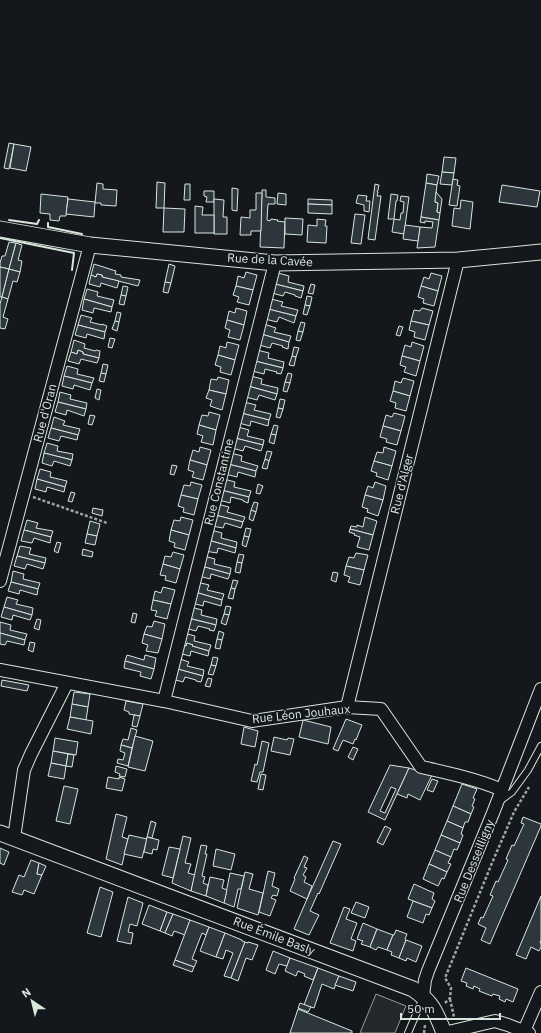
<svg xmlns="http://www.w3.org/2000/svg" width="541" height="1033" viewBox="0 0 541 1033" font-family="'IBM Plex Sans',sans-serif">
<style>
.parking{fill:#24282b;stroke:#939e99}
.building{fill:#2c363c;stroke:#d8e6dc;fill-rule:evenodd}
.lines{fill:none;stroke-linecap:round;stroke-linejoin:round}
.service-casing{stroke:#d8e6dc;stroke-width:8}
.minor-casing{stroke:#d8e6dc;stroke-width:14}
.tertiary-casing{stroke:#d8e6dc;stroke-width:17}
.path{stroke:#9da8a2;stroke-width:2.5;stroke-dasharray:3 2;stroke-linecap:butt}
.service{stroke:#14181c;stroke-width:6}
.minor{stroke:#14181c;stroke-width:12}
.tertiary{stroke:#14181c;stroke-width:15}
.wall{stroke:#d8e6dc;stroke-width:2}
.labels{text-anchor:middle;stroke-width:3;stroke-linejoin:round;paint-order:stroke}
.street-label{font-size:12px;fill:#d8e6dc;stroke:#14181c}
</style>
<rect width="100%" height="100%" fill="#14181c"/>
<path class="parking" d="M376,994L406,1006L395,1033H360Z"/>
<g class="building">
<path d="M9,143L14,144L9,169L4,168Z"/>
<path d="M14,144L31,147L26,171L10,168Z"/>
<path d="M444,157L456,158L454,173L442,172Z"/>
<path d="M442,172L454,173L452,185L440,184Z"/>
<path d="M427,174L439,176L437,185L426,183Z"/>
<path d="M453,179L458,180L457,185L460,186L457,206L449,205Z"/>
<path d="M157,182L165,183L164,208H156Z"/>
<path d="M97,183L103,184V189L117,190L116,206L101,205V203H95Z"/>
<path d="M426,183L437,185L435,202L438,203L437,212L440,213L439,220L421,217Z"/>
<path d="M185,184H190V200H184Z"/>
<path d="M375,184L379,185L378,190L377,192H378L377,196H381L375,240L368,239Z"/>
<path d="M502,185L540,191L537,207L499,202Z"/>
<path d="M232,188L238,189L237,211L232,210Z"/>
<path d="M262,190H266V197L275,198V204H268L267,220L270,221L271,219L278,220L277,221L285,222L284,248L260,247Z"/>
<path d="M204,191H214V202H206L207,197L204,196Z"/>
<path d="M436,192L442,199L440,213L437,212L438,203L435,202Z"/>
<path d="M256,193H262L261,231H251V235H240L241,217L250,218V210H256Z"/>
<path d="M278,193L286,194V205L277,204Z"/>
<path d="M41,194L68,197L66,216H60L59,221L50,220V214L40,213Z"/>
<path d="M391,194L398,195L397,201H396L394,219H388Z"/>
<path d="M358,195L367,196L366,201H370L369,212L364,211V205L356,203Z"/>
<path d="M401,196L409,197L404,234L392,232L394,219L400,220L401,213H403L404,202L400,201Z"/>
<path d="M68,199L95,202L94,217L66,214Z"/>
<path d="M214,199L224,200L223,217H227V234H214Z"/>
<path d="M308,199L332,200V205L308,204Z"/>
<path d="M461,200L473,202L470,229L452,226L454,208L460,209Z"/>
<path d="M308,204L332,205V214L308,213Z"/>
<path d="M195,206L203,207L202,215H214V233H195Z"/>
<path d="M164,208L185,209L184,232H163Z"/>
<path d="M355,214L365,215L361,244L351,243Z"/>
<path d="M421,217L439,220L435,247L417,248L420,227L432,228L433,222L425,221V223L420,222Z"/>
<path d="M285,218L303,219L302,235L285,234Z"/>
<path d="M317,219L326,220L325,226H327L326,243L307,242L308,225L317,226Z"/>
<path d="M405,225L420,227L418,241L403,239Z"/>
<path d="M9,242L16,243L9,269L0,267V263L2,256H5Z"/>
<path d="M16,243L22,245L18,260L22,261L20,272L9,269Z"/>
<path d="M94,264L116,271L115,274L121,275V277L140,280L138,286L102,277V275L97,274L96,277L91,275Z"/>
<path d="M169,264L175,266L171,283L165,282Z"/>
<path d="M0,267L9,269L2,297H0Z"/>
<path d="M9,269L20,272L17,282L13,281L8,299L2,297Z"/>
<path d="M246,272L257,275L253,290L236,286L238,276L244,278Z"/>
<path d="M278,273L289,276L288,282L304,286L303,291L275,284Z"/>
<path d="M431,273L442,276L438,291L421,286L424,277L429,279Z"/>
<path d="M97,274L102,275V277L119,281L117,288L101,283L100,287L89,284L91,275L96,277Z"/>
<path d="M165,282L171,283L168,293L163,292Z"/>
<path d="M275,284L303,291L301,298L295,296V295L285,292L283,296L272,293Z"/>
<path d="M311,284L315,285L313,294L308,293Z"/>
<path d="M123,286L128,287L126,296L121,295Z"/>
<path d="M236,286L253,290L249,305L237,302L239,297L233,295Z"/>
<path d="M421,286L438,291L434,306L423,303L424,299L418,297Z"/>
<path d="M87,289L98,292L97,296L114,300L112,307L84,299Z"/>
<path d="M121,295L126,296L124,305L119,304Z"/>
<path d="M307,296L312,297L310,306L305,305Z"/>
<path d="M2,297L8,299L3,317L8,319L5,329L0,328V304Z"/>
<path d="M84,299L112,307L111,312L94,308L93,313L82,310Z"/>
<path d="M271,299L283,302L281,306L298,310L296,316L268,309Z"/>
<path d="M305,305L310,306L307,315L303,314Z"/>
<path d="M236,308L247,311L244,325L227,320L229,311L235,313Z"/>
<path d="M422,308L433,311L429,325L411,321L414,310L420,311Z"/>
<path d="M268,309L296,316L294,323L279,317L277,322L265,319Z"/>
<path d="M117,312L121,313L119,322L115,321Z"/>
<path d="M81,315L92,318L90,322L102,325V324L107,326L105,332L78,325Z"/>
<path d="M227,320L244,325L240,340L228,337L230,330L225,328Z"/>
<path d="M115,321L119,322L117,331L112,329Z"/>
<path d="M411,321L429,325L425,340L414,337L415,332L409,330Z"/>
<path d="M301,322L305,323L303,332L298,331Z"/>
<path d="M264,324L276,328L274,332L291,336L289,342L261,334Z"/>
<path d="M78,325L105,332L104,339L87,334L86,338L75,335Z"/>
<path d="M399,326L403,327L400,336L396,335Z"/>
<path d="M298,331L303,332L300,341L296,340Z"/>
<path d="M261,334L289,342L288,349L282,347L283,346L272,343L270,348L259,345Z"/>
<path d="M110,338L115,339L112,348L108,347Z"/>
<path d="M74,340L85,344L84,348L95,351L96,350L100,351L99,358L83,354V352L78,350L77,354L71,352Z"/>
<path d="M227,342L239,345L235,360L218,355L220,346L226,348Z"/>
<path d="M412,342L424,346L420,361L402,356L405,345L411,347Z"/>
<path d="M294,347L299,348L296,357L292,356Z"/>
<path d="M78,350L83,352V354L99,358L97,363L81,359L79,364L68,361L71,352L77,354Z"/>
<path d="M257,350L269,353L268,358L284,362L283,368L255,361Z"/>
<path d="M218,355L235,360L231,375L220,372L221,367L215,365Z"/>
<path d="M292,356L296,357L294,366L289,365Z"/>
<path d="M402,356L420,361L416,376L404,372L406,367L400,365Z"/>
<path d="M255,361L283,368L281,374L276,373L277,372L265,369L264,374L252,371Z"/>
<path d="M103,364L108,365L106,374L101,373Z"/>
<path d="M67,366L78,369L77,374L94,378L92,383L64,376Z"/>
<path d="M101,373L106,374L104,382L99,381Z"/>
<path d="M288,373L292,374L290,383L285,382Z"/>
<path d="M64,376L92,383L90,390L74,385L73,389L62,386Z"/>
<path d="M251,376L262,379L261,384L278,388L277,394L248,386Z"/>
<path d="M218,377L229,380L226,394L209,390L211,379L217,380Z"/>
<path d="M403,378L414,381L410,396L393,391L395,381L401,383Z"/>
<path d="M285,382L290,383L287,392L283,391Z"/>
<path d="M248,386L277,394L275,400L259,395L257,400L246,397Z"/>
<path d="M97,389L101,390L99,400L95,398Z"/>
<path d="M209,390L226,394L222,410L210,406L212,400L206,398Z"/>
<path d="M393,391L410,396L406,411L395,408L396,403L390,401Z"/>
<path d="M60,392L71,395L70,399L87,403L86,409L58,402Z"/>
<path d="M280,399L285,400L283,409L278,408Z"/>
<path d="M58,402L86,409L84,416L67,410L66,415L55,412Z"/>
<path d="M244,402L256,405L254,410L271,414L269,420L241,413Z"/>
<path d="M278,408L283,409L280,418L276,417Z"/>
<path d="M209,412L220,415L216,430L199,425L202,415L208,416Z"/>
<path d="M241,413L269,420L268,426L251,421L250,426L239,423Z"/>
<path d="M394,413L405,416L401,431L383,426L386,415L392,417Z"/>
<path d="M90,415L95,416L92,425L88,424Z"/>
<path d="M54,417L65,421L63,425L80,429L78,435L51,428Z"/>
<path d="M199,425L216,430L213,445L201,442L203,436L197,434Z"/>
<path d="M274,425L278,426L276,435L271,434Z"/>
<path d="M383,426L401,431L397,445L386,442L387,439L380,437Z"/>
<path d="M238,427L249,430L247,436L264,440L263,445L235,438Z"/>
<path d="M51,428L78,435L77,440L61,436L59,441L48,438Z"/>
<path d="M271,434L276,435L274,444L269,442Z"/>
<path d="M235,438L263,445L261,451L245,446L243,451L232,448Z"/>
<path d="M47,443L58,446L57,451L73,454L72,460L44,453Z"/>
<path d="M200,447L211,450L207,465L190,460L193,450L199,452Z"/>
<path d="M384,447L396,451L392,466L374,461L377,452L383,453Z"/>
<path d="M267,451L272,452L269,461L265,459Z"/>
<path d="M44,453L72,460L70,466L54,461L52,466L42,463Z"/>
<path d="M231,453L242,456L241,461L258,466L256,471L228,464Z"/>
<path d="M265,459L269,461L267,469L262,468Z"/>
<path d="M190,460L207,465L203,480L192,477L194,472L188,470Z"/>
<path d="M374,461L392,466L388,480L376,476L377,473L371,471Z"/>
<path d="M228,464L256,471L255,477L238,472L237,477L225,474Z"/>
<path d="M172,465L177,466L174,475L170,474Z"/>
<path d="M40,469L51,472L50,477L67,481L65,487L37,479Z"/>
<path d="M37,479L65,487L64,492L47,487L46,492L35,489Z"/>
<path d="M224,479L235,482L234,487L251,491L249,497L221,490Z"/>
<path d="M191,482L202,485L198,499L181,495L184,485L190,486Z"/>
<path d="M375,482L386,486L383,500L365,495L368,486L373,488Z"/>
<path d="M258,484L263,486L260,494L256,493Z"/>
<path d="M221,490L249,497L248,503L243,501V500L231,497L230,503L219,500Z"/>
<path d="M71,492L75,493L72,502L68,501Z"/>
<path d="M181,495L198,499L194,515L183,512L184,508L178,506Z"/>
<path d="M365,495L383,500L378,516L367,512L368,509L362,507Z"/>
<path d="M254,502L258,503L256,512L251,510Z"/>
<path d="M217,504L229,507L227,512L245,517L243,522L215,515Z"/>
<path d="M93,508L103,510L102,516L92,513Z"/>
<path d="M251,510L256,512L253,521L249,519Z"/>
<path d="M215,515L243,522L241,528L225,523L223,528L212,526Z"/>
<path d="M181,517L193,520L189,535L171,530L174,520L180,521Z"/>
<path d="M365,517L377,521L373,535L350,529L351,526L357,527V525L363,527Z"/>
<path d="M27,520L38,523L36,528L53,531L51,537L24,530Z"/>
<path d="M90,521L100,524L97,536L87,534Z"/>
<path d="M246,528L251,529L249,537L244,536Z"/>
<path d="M350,529L373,535L369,550L357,547L360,537L354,535L355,534L349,532Z"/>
<path d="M24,530L51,537L50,543L34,538L32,543L21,541Z"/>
<path d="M171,530L189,535L185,550L174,547L175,543L169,541Z"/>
<path d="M211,530L222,533L221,538L237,542L236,548L208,540Z"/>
<path d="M87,534L97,536L95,545L85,543Z"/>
<path d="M244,536L249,537L246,547L242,545Z"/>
<path d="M208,540L236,548L235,553L218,548L217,553L205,551Z"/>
<path d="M57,542L61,543L58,553L54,551Z"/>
<path d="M20,546L31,548L29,554L46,558L45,563L17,556Z"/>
<path d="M83,549L93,552L92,557L82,555Z"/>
<path d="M173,552L184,555L180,569L163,564L165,556L171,557Z"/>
<path d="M356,553L368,555L364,570L346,566L349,557L354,558Z"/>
<path d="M239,554L244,555L242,563L237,562Z"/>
<path d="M17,556L45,563L43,569L27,564L25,569L14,566Z"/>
<path d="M204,556L215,559L214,564L231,568L230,574L201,566Z"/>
<path d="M237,562L242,563L240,573L235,572Z"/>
<path d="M163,564L180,569L176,583L165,580L166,576L160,575Z"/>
<path d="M201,566L230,574L228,579L211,574L210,579L199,576Z"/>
<path d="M346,566L364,570L360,585L348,582L350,577L344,575Z"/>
<path d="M13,571L24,574L23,579L40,583L38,589L11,582Z"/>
<path d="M333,572L338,573L336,582L331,580Z"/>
<path d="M233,580L238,581L235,589L231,588Z"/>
<path d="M11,582L38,589L37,595L20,590L19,594L8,591Z"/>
<path d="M197,582L209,585L207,590L224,594L222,600L195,592Z"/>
<path d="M163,587L175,590L171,604L153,600L155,591L161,593Z"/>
<path d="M231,588L235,589L233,599L228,598Z"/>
<path d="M195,592L222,600L221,606L204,601L203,606L192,603Z"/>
<path d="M7,597L18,600L16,604L33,608L32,615L4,607Z"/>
<path d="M153,600L171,604L167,619L155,616L157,611L151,610Z"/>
<path d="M226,606L231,607L229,615L224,614Z"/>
<path d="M4,607L32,615L30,620L13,615L12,620L1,617Z"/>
<path d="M191,607L202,610L201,615L217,619L216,625L188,618Z"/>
<path d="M133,613L137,614L135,623L131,622Z"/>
<path d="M224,614L229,615L226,625L221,623Z"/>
<path d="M188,618L216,625L214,631L209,630L210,629L198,626L196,631L185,628Z"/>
<path d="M37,619L41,620L39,630L34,628Z"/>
<path d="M154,621L165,624L162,639L144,634L147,626L152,627Z"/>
<path d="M0,622L11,625L10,630L27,634L25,640L0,633Z"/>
<path d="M219,631L224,633L222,640L217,639Z"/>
<path d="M0,633L25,640L24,645L7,641L5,645L0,644Z"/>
<path d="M184,633L195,636L194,641L211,645L209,651L192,646L193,645L187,643L186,646L181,645Z"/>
<path d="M144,634L162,639L158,653L146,651L148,645L142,643Z"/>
<path d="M217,639L222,640L220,649L215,648Z"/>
<path d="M30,642L35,643L33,652L28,650Z"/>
<path d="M187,643L193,645L192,646L209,651L208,656L191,651L190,656L178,653L181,645L186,646Z"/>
<path d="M127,655L144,660L145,655L156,658L154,669L125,661Z"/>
<path d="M213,657L218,658L216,666L211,665Z"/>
<path d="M177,658L189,662L187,666L204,670L203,676L174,668Z"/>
<path d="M125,661L154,669L151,679L140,676L141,672L124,668Z"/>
<path d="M211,665L216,666L213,675L208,674Z"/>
<path d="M174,668L203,676L201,682L196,681V680L185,677L183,682L172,679Z"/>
<path d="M208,678L212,679L210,687L205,686Z"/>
<path d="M2,680L29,685L27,691L1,686Z"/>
<path d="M74,692L90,694L88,707L72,704Z"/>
<path d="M126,701L143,704L140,716L129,714V712L124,710Z"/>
<path d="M72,704L88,707L86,720L70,717Z"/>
<path d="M134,715L140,716L137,727L132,726Z"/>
<path d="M70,717L93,721L91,734L67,729Z"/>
<path d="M346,719L362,725L356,740L355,739L353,744L343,740L338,751L333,749Z"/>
<path d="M303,720L331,727L328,744L299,737Z"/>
<path d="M244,727L258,731L255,747L241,744Z"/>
<path d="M131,728L137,730L132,748L121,745L123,739L128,740Z"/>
<path d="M135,736L153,741L145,771L128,767Z"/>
<path d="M274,737L287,740L288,738L294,739L290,755L271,751Z"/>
<path d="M55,738L78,742L76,755L53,751Z"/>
<path d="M262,741L269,743L263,772H260L257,782L251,781L255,764L257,765Z"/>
<path d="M121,745L132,748L128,766L117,763L118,759L123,760L125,753L120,751Z"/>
<path d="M353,747L358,749L353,760L348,757Z"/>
<path d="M53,751L68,754L66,766L51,763Z"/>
<path d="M68,754L74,755L72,767L66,766Z"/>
<path d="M51,763L66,766L64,779L48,776Z"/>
<path d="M390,765L409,768L385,820L368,812ZM391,787L396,789L385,813L380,811Z"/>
<path d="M116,766L127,769L125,777L119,776L120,774L115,772Z"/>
<path d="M409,768L432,775L420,800L408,794L407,798L397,794Z"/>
<path d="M261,774L266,775L263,790L258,789Z"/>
<path d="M108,777L119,779V777L125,779L122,791L106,788Z"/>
<path d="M432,779L438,781L433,792L427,790Z"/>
<path d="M462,784L477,789L473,798L475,799L472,806L474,807L471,814L453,806Z"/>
<path d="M64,786L78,789L70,824L56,821Z"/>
<path d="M453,806L471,814L468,822H465L463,828L447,821Z"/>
<path d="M116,814L127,817L122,837L128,839L122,865L106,859Z"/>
<path d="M523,817L541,824V826L490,944L481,940L486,928L478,924L481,917L483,918L493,896L490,895L496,881L498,882L508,860L506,859L512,845L514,846L524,824L521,823Z"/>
<path d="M151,821L156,823L152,838L147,837Z"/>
<path d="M447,821L463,828L461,834L463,835L460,843L441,835Z"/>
<path d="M385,826L391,829L383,845L377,842Z"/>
<path d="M129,835L147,839L142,858L124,854Z"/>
<path d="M441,835L460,843L457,850L454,849L451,857L435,850Z"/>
<path d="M183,836L191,838L185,863L191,864L188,873L195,875L191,891L172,883Z"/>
<path d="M147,837L159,840L157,850L153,849L152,854L144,852Z"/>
<path d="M333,841L341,844L319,894L318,893L310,911L319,915L309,935L294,929L307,899Z"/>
<path d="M201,845L207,846L205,854H207L202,876L205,877L203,883L208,885L206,896L191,891Z"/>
<path d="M169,847L180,849L173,878L162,875Z"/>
<path d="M0,848L9,852L4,865L0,863Z"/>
<path d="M216,849L235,854L231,870L213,866Z"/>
<path d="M435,850L451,857L448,863L451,864L447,872L429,864Z"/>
<path d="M304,856L308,858L304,867L307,868L303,875L306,877L304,882L312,886L307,899L290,891L295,879L294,878Z"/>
<path d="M31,860L39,863L37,874L42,875L34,894L24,890L22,895L12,892L19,875L24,877Z"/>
<path d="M39,863L46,866L42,875L37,874Z"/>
<path d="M429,864L447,872L444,879L442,878L438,886L423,879Z"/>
<path d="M268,871L275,873L272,886L279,889L277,896L273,895L271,898L276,900L270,916L259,912Z"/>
<path d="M245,872L253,874L249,889L263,893L258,915L237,908Z"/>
<path d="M230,873L244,876L241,889H238L234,907L224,903Z"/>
<path d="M210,877L224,880L222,888L227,890L224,903L206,896Z"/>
<path d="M414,884L434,893L432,899L435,901L432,908L408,899Z"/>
<path d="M100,887L113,892L101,937L87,933Z"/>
<path d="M541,896V940L540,943H541V947L539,951L531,947L526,959L516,955Z"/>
<path d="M128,897L143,903L137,926L130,924L128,932L133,933L131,944L117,941Z"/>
<path d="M413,901L432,908L429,915L426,914L423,923L407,917Z"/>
<path d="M356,902L369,907L365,918L351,913Z"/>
<path d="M149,905L167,912L160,931L142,924Z"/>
<path d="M344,907L350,909L346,919L357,923L351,939L356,941L353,951L330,943Z"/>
<path d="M167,912L173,914L165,933L160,931Z"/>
<path d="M173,914L190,920L185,935L174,931L172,936L165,933Z"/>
<path d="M190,920L209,927L206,935L202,933L192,959L197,961L194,967L175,960Z"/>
<path d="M363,923L377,929L370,947L361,944L363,941L357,939Z"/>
<path d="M209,927L225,933L216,957L200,951Z"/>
<path d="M377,929L393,935L387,950L378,947L376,950L370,947Z"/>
<path d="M396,930L407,934L405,939L406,940L399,958L391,955L392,952L387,950L393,935H394Z"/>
<path d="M225,933L242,940V941L245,942L231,978L224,976L233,953L226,950L223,959L216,957Z"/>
<path d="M406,940L422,946L416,962L407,958L406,961L399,958Z"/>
<path d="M245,942L248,943V942L258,945L252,960L246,958L238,981L231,978Z"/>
<path d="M273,951L290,958L287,966L279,964L275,974L266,970Z"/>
<path d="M290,958L318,968L313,980L304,976L305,974L298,971L296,976L285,971Z"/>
<path d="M175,960L194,967L192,972L173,965Z"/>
<path d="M318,968L339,976L334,989L322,984L314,1008L304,1005Z"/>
<path d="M466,968L518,989L513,1002L506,999L505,1002L499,999L500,996L493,994L492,996L479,991L480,989L474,986L473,989L466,986L467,983L461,981Z"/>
<path d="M339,976L356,982L353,991L335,985Z"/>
<path d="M300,1003L311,1007L308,1012L298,1008Z"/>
<path d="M298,1009L352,1031V1033H290Z"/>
</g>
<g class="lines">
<defs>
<g id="service">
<path d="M501,800L512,792L528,770L541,746"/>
<path d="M408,1033L423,998"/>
</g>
<g id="minor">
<path d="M0,581L90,245"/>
<path d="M0,670L164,701L252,721L347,707L381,709L421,767C448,773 476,779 502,790"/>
<path d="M164,701L275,263"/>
<path d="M347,707L458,260"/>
<path d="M14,838L24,770L31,754L67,683"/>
<path d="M423,996L425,980L428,971L493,813L541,689"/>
<path d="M524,1031L541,992"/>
<path d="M444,1033L495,1021L508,1025L529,1033"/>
</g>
<g id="tertiary">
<path d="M0,229L90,245L275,263L458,260L541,252"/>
<path d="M0,833L413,989C432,1002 436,1012 444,1033"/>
</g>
</defs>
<use href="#service" class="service-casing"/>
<use href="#minor" class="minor-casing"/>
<use href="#tertiary" class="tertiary-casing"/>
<g class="path">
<path d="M33,497L107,523"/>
<path d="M450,999L454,1017"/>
<path d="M445,1003L450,998L451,988L445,978L492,863L514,812L529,787"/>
<path d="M424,1033L425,1025"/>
</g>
<use href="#service" class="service"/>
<use href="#minor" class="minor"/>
<use href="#tertiary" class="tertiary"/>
<g class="wall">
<path d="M9,220L37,224L39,220"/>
<path d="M48,223V227L82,234"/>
<path d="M0,238L74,253L72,270"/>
</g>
</g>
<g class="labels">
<g class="street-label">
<text transform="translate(270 260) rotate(3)" y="4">Rue de la Cavée</text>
<text transform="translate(45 413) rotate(-75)" y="4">Rue d'Oran</text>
<text transform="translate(219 482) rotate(-76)" y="4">Rue Constantine</text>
<text transform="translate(402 484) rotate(-76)" y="4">Rue d'Alger</text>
<text transform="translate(301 714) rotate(-6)" y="4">Rue Léon Jouhaux</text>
<text transform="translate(474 861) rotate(-68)" y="4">Rue Desseilligny</text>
<text transform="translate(274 936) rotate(21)" y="4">Rue Émile Basly</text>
</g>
</g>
<g transform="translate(32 1001) rotate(325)" stroke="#14181c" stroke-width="3" paint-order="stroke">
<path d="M0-3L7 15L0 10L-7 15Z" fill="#d8e6dc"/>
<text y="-6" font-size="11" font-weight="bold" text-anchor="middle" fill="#d8e6dc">N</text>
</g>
<path d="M401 1013v6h99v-6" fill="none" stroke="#d8e6dc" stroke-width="2"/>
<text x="407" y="1013" font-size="12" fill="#d8e6dc" stroke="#14181c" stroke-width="3" paint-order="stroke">50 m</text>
</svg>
